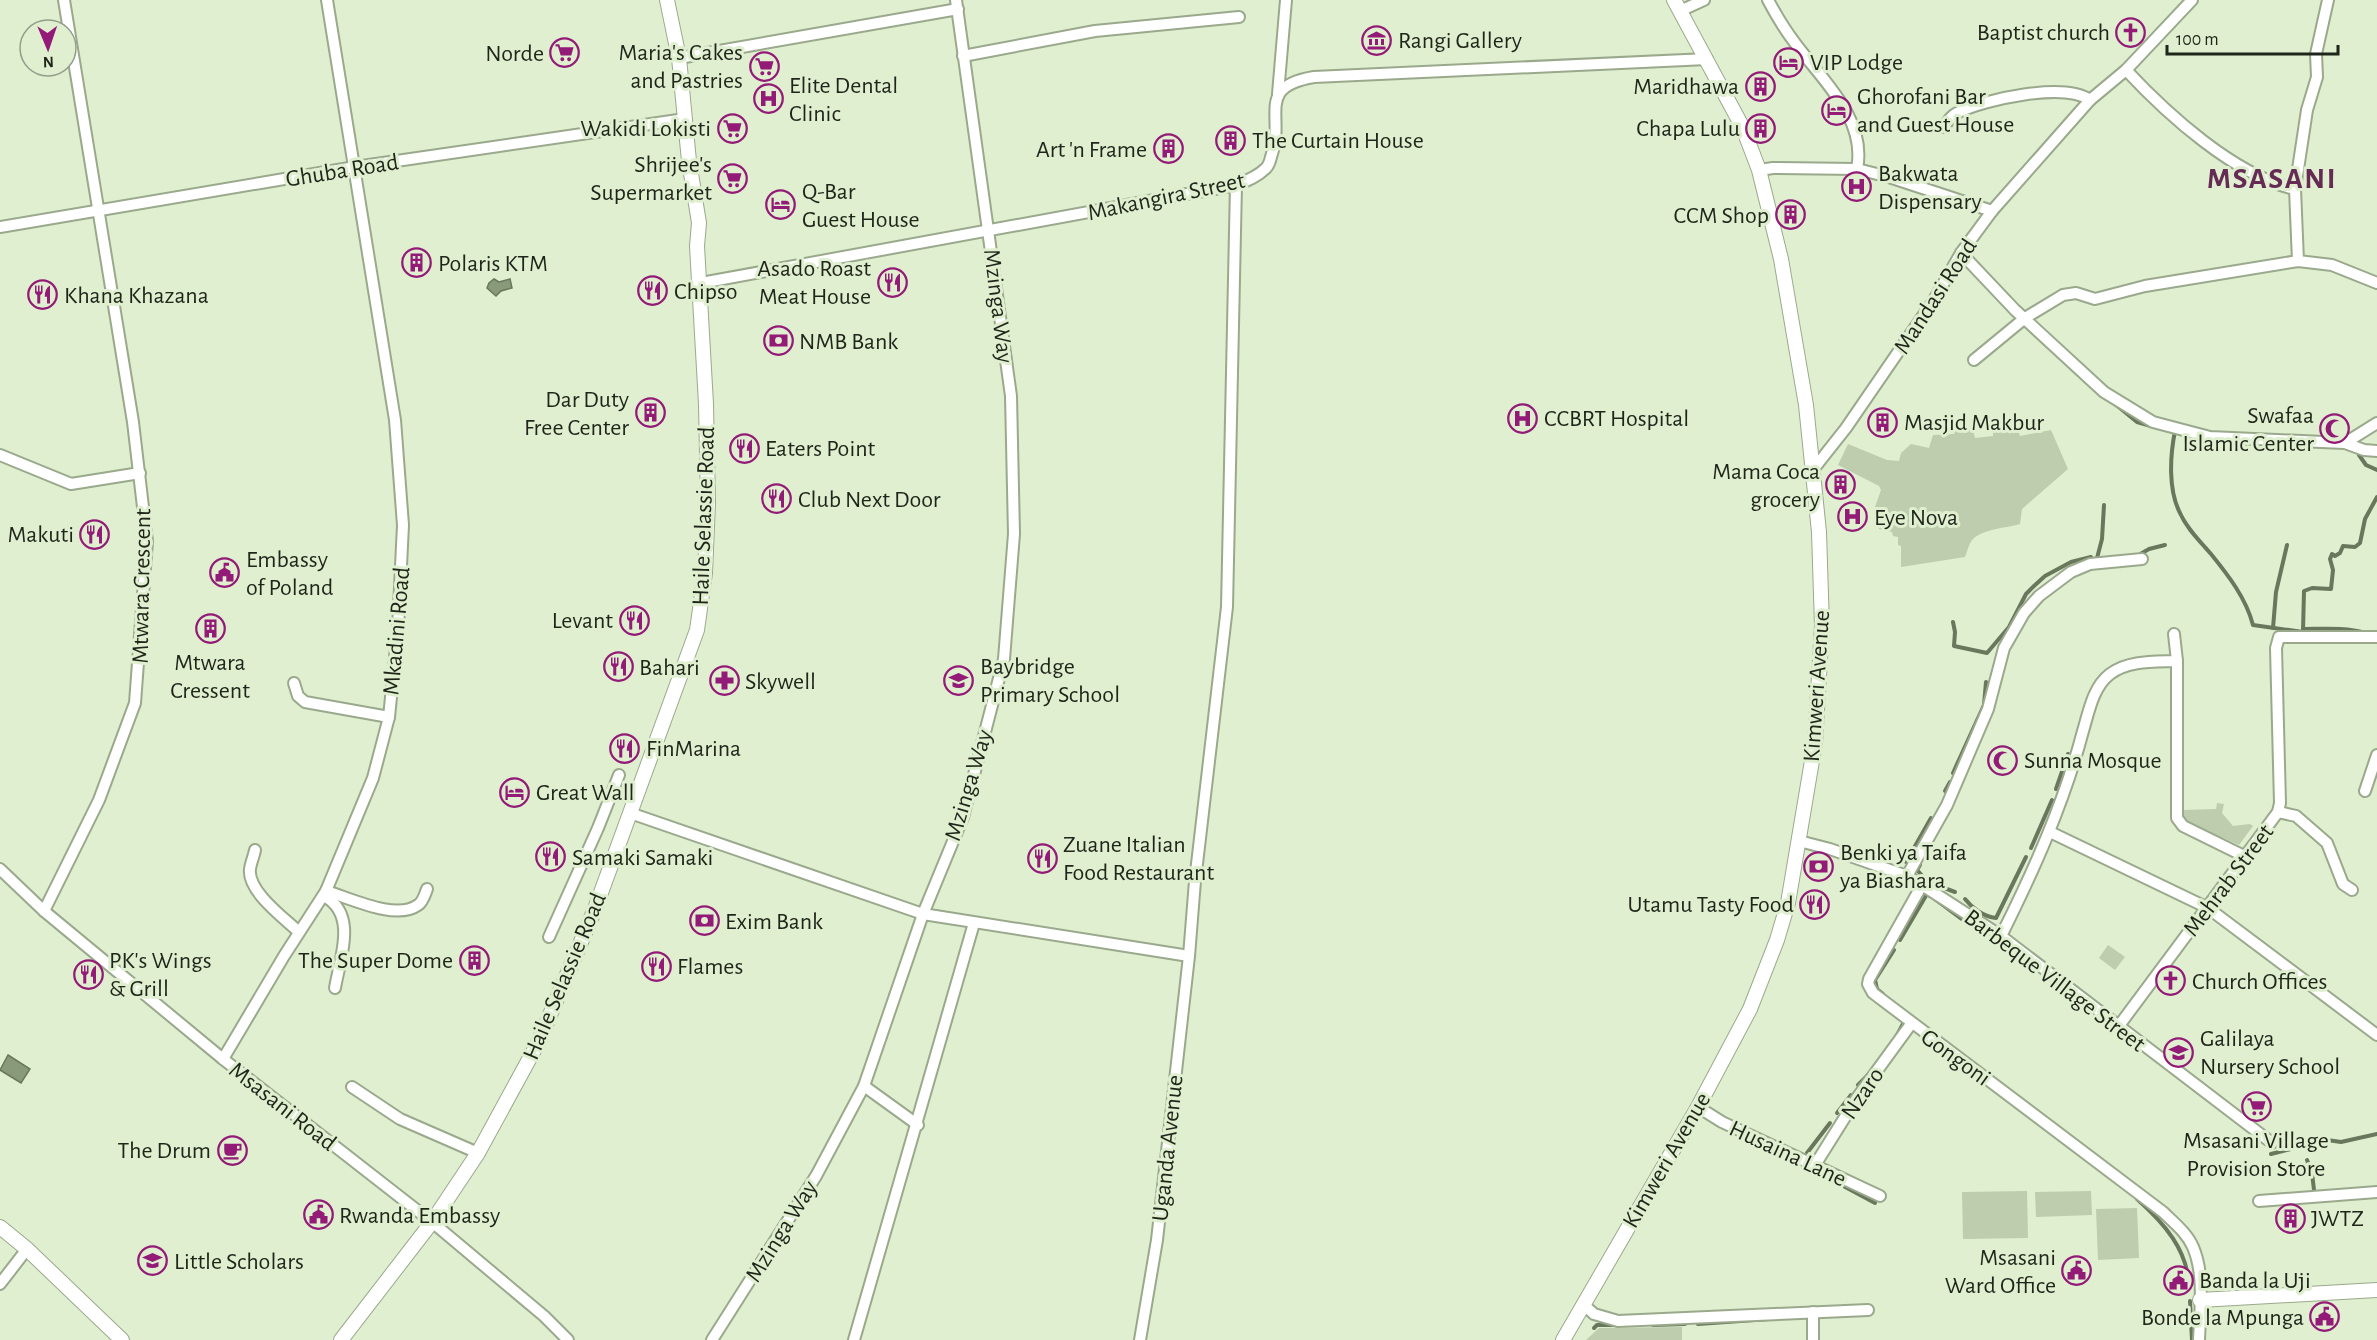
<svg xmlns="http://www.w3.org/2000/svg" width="2377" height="1340" viewBox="0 0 2377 1340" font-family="'Alegreya Sans',sans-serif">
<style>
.green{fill:#bdcdad}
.water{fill:#899a7a;stroke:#69775d;stroke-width:1.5}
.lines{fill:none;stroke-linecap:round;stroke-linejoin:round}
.stream{stroke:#69775d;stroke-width:4}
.street-casing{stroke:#9aa98c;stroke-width:14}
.secondary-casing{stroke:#9aa98c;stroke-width:16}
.street{stroke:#fff;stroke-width:10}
.secondary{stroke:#fff;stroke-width:14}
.labels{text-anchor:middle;stroke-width:6;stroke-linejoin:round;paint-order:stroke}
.poi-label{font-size:24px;fill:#1f2519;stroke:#dfefd0;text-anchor:start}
.street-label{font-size:24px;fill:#1f2519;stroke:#dfefd0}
.district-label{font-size:30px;font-weight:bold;letter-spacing:1.5px;fill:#652b55;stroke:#dfefd0}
</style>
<rect width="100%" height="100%" fill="#dfefd0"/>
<g class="green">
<path d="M2016,422L2020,436L2051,430L2068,469L2022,509L2020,524C2006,528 1983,529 1973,539C1969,543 1967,552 1965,557L1901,567V546L1898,545V537L1893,536L1892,532L1879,529L1880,509L1875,507L1881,490L1879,486L1838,465L1848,444L1887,460L1899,461L1901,453L1911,444L1929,448L1933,435L1954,434L1956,429L1973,430L1975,438L1993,436V426Z"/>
<path d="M2217,803L2224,804L2222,813L2233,826L2250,824L2253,826L2239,845L2183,820V810L2216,809Z"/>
<path d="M2108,945L2125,957L2115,970L2099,958Z"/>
<path d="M2027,1191L2028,1238L1963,1239L1962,1192Z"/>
<path d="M2091,1191L2092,1215L2036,1217L2035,1192Z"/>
<path d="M2137,1208L2139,1258L2098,1260L2096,1209Z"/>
<path d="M1682,1327V1340H1586L1599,1328Z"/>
</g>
<g class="water">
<path d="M494,279L499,282L510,279L512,288L501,291L496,296L487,288L489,283Z"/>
<path d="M8,1055L30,1069L21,1083L0,1070Z"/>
</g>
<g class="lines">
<g class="stream">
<path d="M2115,404L2137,422L2151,426"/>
<path d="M2173,431H2175C2170,456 2168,490 2180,513C2187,529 2200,541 2211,554C2228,575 2246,598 2253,625L2303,632V629C2323,629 2346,627 2365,633"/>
<path d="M2359,455L2366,465L2377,470"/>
<path d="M2137,556L2149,549L2165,545"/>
<path d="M2096,562L2102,539L2104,505"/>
<path d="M1953,622L1955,632L1954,646L1987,653L2009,627L2026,594L2034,586L2045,576L2071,562L2091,557V561"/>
<path d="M2273,628L2276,592L2287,545"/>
<path d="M2303,631L2304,591L2312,588L2331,589L2333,570L2330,559L2332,554L2335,556L2340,553L2343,546L2355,547L2360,543L2365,519L2377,497"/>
<path d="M1953,773L1984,705L1986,682"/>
<path d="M2056,789L2068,754"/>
<path d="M1945,791L1950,782"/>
<path d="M2031,848L2052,800"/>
<path d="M1906,862L1931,818"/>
<path d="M1920,865L1917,870L1928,882L1955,892"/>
<path d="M1965,899C1972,908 1984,917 1996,918L2026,857"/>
<path d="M1936,900L1967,923"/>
<path d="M1900,940L1927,894L1930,896"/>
<path d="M1883,994L1877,989L1875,980L1894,950"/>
<path d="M1896,1037L1903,1024"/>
<path d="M1858,1085L1869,1074"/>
<path d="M1837,1113L1851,1095"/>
<path d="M1807,1153L1830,1123"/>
<path d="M2271,1154L2327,1140L2341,1142L2377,1134"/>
<path d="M2307,1160L2312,1173L2314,1190"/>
<path d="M1821,1174L1875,1203"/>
<path d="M2137,1199C2164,1223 2188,1250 2189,1287"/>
<path d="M2190,1301L2192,1340"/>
<path d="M1698,1324L1769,1319"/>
<path d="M1653,1325L1685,1324"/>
<path d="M1594,1328L1597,1325H1616"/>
</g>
<defs>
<g id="street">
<path d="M1768,0C1776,15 1785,30 1795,43C1823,81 1867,119 1857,169"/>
<path d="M1680,11L1704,0"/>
<path d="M963,56L1095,31L1239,17"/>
<path d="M679,58L958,9"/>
<path d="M2126,70C2167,114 2235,176 2295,189"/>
<path d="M1278,94L1286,0"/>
<path d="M1944,127C1948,121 1951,116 1957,113C1985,99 2064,82 2090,100"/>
<path d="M1759,170L1773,168L1857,169L1889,177L1992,211"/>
<path d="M0,227L355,167L685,119"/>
<path d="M1961,253L2015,310L2104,392L2153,422L2210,437L2345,443L2377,423"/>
<path d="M2298,261L2295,189L2307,110L2317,77L2316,54L2328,0"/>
<path d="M701,283L1236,185C1246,181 1257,177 1265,169C1269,166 1270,161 1271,157C1286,117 1254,87 1314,77L1707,59"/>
<path d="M1974,360L2025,318L2063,295L2076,293L2095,299L2145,286L2298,261L2332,265L2377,283"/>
<path d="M2345,443L2364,450L2377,451"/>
<path d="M0,455L71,484L140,473"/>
<path d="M1812,471L1846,428L1903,345L1934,300L1961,253L1992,211L2090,100L2126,70L2192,0"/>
<path d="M2174,634L2177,661V818L2183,826L2246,857"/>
<path d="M294,683L298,696L305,702L389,717"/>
<path d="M2365,791L2377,755"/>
<path d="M2278,812L2296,816L2327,843L2343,884L2352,890"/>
<path d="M630,813L923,914L1189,956"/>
<path d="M2050,832L2208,908L2377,1035"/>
<path d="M1799,841L1830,849L1907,876L1922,885L2001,936L2272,1143"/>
<path d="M255,850C254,856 251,862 250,869C247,891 284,918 299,932"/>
<path d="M0,869L44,911L223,1059L432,1222L544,1316L568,1340"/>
<path d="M1907,876L1947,805L1988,709L2004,648L2024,613L2039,596L2071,572L2090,564L2142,559"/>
<path d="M1922,885L1869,979L1868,984L1873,993L2163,1212C2174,1223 2187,1233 2193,1247C2205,1275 2200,1311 2199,1340"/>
<path d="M326,891C350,898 396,921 418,905C423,902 425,894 427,889"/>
<path d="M324,896C358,914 340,958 335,988"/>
<path d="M44,911L99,800L135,703L147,541L133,422L64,0"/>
<path d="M2001,936C2034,870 2064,803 2083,731C2089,711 2093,687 2110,674C2129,660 2155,662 2177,661"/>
<path d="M549,937L598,828L619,775"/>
<path d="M2118,1027L2278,812L2280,803L2276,648L2279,637H2377"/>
<path d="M223,1059L284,956L326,891L373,778L389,717L398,628L403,525L395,420L327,0"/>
<path d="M864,1086L918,1125"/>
<path d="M352,1087L400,1119L478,1153"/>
<path d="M1698,1107L1722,1122L1880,1196"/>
<path d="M1815,1165L1857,1098L1911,1024"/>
<path d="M2259,1201L2377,1192"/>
<path d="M0,1284L27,1249"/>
<path d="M1584,1305L1594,1314L1618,1321L1868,1310"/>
<path d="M1813,1312V1340"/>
<path d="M712,1340L816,1176L864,1086L923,914L963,817L1004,659L1014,534L1011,396L956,0"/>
<path d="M854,1340L974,923"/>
<path d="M1140,1340L1157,1240L1189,956L1195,881L1227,607L1236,185"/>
</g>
<g id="secondary">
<path d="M0,1227L27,1249L122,1340"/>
<path d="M2200,1300L2377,1290"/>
<path d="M341,1340L432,1222L478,1153L538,1043L595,909L697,630L705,573L708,503L706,404L697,246L699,223L689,161L679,58L667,0"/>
<path d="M1563,1340L1698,1107L1750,1009L1777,940L1788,903L1815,743L1822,626L1819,532L1806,405L1781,259L1759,170L1743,128L1674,0"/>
</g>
</defs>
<use href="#street" class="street-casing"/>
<use href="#secondary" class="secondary-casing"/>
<use href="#street" class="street"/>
<use href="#secondary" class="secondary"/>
</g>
<defs>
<symbol id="church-ring" viewBox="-11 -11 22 22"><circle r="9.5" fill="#dfefd0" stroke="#931a77" stroke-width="1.5"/><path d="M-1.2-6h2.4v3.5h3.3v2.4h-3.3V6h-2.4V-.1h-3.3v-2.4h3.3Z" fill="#931a77"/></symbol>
<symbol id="museum-ring" viewBox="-11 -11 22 22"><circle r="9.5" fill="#dfefd0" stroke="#931a77" stroke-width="1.5"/><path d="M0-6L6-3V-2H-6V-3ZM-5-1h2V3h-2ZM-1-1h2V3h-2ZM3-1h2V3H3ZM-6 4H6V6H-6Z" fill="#931a77"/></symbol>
<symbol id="supermarket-ring" viewBox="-11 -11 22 22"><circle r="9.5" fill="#dfefd0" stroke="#931a77" stroke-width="1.5"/><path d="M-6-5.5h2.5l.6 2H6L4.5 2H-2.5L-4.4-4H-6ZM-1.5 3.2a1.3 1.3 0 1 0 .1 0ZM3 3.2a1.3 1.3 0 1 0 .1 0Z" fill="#931a77"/></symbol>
<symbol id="hotel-ring" viewBox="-11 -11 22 22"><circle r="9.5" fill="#dfefd0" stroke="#931a77" stroke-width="1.5"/><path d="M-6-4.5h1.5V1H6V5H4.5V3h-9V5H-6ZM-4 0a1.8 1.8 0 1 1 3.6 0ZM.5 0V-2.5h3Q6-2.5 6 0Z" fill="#931a77"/></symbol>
<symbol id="building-ring" viewBox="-11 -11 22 22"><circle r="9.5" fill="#dfefd0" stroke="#931a77" stroke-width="1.5"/><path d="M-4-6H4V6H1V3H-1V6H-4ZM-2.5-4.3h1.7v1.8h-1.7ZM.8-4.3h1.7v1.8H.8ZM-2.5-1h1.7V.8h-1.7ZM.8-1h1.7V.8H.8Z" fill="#931a77"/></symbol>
<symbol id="hospital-ring" viewBox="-11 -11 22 22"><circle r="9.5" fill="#dfefd0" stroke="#931a77" stroke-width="1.5"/><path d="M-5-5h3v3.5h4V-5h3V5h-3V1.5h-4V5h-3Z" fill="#931a77"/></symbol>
<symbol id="restaurant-ring" viewBox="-11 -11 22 22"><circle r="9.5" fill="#dfefd0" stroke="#931a77" stroke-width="1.5"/><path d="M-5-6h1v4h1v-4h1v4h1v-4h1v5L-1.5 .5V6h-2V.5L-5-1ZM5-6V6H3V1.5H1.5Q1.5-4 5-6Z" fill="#931a77"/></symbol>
<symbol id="bank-ring" viewBox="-11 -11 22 22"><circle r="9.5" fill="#dfefd0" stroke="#931a77" stroke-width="1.5"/><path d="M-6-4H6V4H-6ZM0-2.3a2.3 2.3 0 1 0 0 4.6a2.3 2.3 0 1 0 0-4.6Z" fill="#931a77"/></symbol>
<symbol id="mosque-ring" viewBox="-11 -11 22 22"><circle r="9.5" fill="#dfefd0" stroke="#931a77" stroke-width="1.5"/><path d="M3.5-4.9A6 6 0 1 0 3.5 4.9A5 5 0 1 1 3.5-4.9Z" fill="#931a77"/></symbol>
<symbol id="civic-ring" viewBox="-11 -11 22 22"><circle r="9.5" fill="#dfefd0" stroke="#931a77" stroke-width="1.5"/><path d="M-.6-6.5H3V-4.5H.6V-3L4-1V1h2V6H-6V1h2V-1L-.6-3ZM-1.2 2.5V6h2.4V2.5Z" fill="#931a77"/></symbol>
<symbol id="school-ring" viewBox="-11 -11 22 22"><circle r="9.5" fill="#dfefd0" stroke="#931a77" stroke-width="1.5"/><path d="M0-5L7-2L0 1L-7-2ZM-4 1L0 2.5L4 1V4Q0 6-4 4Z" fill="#931a77"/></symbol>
<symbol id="pharmacy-ring" viewBox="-11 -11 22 22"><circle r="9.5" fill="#dfefd0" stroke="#931a77" stroke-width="1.5"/><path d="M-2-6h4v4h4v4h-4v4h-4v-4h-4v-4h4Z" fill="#931a77"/></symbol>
<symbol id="cafe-ring" viewBox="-11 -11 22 22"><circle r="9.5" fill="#dfefd0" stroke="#931a77" stroke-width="1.5"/><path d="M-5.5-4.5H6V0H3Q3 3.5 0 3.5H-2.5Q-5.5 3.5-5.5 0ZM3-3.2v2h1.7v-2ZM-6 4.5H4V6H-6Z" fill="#931a77"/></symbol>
</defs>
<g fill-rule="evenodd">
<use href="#church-ring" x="2114" y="16" width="33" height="33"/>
<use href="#museum-ring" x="1360" y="24" width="33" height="33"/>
<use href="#supermarket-ring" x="548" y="36" width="33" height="33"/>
<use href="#hotel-ring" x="1772" y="46" width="33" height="33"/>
<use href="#supermarket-ring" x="748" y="50" width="33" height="33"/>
<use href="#building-ring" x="1744" y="70" width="33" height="33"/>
<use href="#hospital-ring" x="752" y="82" width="33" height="33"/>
<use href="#hotel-ring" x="1820" y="94" width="33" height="33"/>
<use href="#supermarket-ring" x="716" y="112" width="33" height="33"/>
<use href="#building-ring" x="1744" y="112" width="33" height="33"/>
<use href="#building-ring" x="1214" y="124" width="33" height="33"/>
<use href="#building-ring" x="1152" y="132" width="33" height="33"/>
<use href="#supermarket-ring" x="716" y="162" width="33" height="33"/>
<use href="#hospital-ring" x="1840" y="170" width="33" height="33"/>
<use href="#hotel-ring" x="764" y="188" width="33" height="33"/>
<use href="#building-ring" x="1774" y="198" width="33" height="33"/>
<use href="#building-ring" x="400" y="246" width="33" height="33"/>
<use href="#restaurant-ring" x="876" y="266" width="33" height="33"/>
<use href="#restaurant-ring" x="636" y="274" width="33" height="33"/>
<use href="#restaurant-ring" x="26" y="278" width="33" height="33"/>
<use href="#bank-ring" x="762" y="324" width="33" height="33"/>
<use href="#building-ring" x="634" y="396" width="33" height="33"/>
<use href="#hospital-ring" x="1506" y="402" width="33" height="33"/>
<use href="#building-ring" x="1866" y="406" width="33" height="33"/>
<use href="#mosque-ring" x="2318" y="412" width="33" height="33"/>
<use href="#restaurant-ring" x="728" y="432" width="33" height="33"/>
<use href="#building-ring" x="1824" y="468" width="33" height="33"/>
<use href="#restaurant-ring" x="760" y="482" width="33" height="33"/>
<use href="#hospital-ring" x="1836" y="500" width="33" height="33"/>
<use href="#restaurant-ring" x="78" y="518" width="33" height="33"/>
<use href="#civic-ring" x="208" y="556" width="33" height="33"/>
<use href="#restaurant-ring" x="618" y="604" width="33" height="33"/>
<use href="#building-ring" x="194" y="612" width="33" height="33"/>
<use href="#restaurant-ring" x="602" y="650" width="33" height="33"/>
<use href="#school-ring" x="942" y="664" width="33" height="33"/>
<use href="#pharmacy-ring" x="708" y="664" width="33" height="33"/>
<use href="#restaurant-ring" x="608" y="732" width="33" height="33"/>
<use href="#mosque-ring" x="1986" y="744" width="33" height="33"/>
<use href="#hotel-ring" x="498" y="776" width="33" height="33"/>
<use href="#restaurant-ring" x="534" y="840" width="33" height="33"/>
<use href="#restaurant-ring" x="1026" y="842" width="33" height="33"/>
<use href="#bank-ring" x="1802" y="850" width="33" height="33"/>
<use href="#restaurant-ring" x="1798" y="888" width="33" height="33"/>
<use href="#bank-ring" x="688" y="904" width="33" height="33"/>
<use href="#building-ring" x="458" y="944" width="33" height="33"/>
<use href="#restaurant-ring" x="640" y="950" width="33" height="33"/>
<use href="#restaurant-ring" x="72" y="958" width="33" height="33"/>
<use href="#church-ring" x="2154" y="964" width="33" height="33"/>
<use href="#school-ring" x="2162" y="1036" width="33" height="33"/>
<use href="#supermarket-ring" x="2240" y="1090" width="33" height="33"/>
<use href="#cafe-ring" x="216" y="1134" width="33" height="33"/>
<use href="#civic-ring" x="302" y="1198" width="33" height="33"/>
<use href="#building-ring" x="2274" y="1202" width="33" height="33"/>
<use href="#school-ring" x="136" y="1244" width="33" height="33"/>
<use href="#civic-ring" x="2060" y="1254" width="33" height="33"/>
<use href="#civic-ring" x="2162" y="1264" width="33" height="33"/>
<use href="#civic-ring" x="2308" y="1300" width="33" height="33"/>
</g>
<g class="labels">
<g class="poi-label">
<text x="2110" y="40" text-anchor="end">Baptist church</text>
<text x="1398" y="48">Rangi Gallery</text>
<text x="743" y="60" text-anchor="end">Maria's Cakes<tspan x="743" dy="28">and Pastries</tspan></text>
<text x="544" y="61" text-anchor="end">Norde</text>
<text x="1810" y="70">VIP Lodge</text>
<text x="789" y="93">Elite Dental<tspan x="789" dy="28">Clinic</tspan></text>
<text x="1739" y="94" text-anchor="end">Maridhawa</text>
<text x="1857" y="104">Ghorofani Bar<tspan x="1857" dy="28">and Guest House</tspan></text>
<text x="711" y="136" text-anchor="end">Wakidi Lokisti</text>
<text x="1740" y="136" text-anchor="end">Chapa Lulu</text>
<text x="1252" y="148">The Curtain House</text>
<text x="1147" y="157" text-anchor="end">Art 'n Frame</text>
<text x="712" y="172" text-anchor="end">Shrijee's<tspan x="712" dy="28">Supermarket</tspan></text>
<text x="1878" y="181">Bakwata<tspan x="1878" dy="28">Dispensary</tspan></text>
<text x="802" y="199">Q-Bar<tspan x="802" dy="28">Guest House</tspan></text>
<text x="1769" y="223" text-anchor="end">CCM Shop</text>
<text x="438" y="271">Polaris KTM</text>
<text x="871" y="276" text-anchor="end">Asado Roast<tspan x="871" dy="28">Meat House</tspan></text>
<text x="674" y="299">Chipso</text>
<text x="64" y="303">Khana Khazana</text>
<text x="799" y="349">NMB Bank</text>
<text x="629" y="407" text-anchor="end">Dar Duty<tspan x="629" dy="28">Free Center</tspan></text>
<text x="2314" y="423" text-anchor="end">Swafaa<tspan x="2314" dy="28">Islamic Center</tspan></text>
<text x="1544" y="426">CCBRT Hospital</text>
<text x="1904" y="430">Masjid Makbur</text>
<text x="765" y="456">Eaters Point</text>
<text x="1820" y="479" text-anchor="end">Mama Coca<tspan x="1820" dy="28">grocery</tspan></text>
<text x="798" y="507">Club Next Door</text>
<text x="1874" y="525">Eye Nova</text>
<text x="74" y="542" text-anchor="end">Makuti</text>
<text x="246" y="567">Embassy<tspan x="246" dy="28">of Poland</tspan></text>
<text x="613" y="628" text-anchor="end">Levant</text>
<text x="210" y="670" text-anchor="middle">Mtwara<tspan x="210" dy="28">Cressent</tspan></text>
<text x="980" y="674">Baybridge<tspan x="980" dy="28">Primary School</tspan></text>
<text x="639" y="675">Bahari</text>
<text x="745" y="689">Skywell</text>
<text x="646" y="756">FinMarina</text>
<text x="2024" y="768">Sunna Mosque</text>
<text x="536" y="800">Great Wall</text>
<text x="1063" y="852">Zuane Italian<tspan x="1063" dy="28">Food Restaurant</tspan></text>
<text x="1840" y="860">Benki ya Taifa<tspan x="1840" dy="28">ya Biashara</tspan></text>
<text x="572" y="865">Samaki Samaki</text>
<text x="1794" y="912" text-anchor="end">Utamu Tasty Food</text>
<text x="725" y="929">Exim Bank</text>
<text x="109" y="968">PK's Wings<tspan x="109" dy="28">&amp; Grill</tspan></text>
<text x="453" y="968" text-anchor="end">The Super Dome</text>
<text x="677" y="974">Flames</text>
<text x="2192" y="989">Church Offices</text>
<text x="2200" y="1046">Galilaya<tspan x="2200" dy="28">Nursery School</tspan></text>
<text x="2256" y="1148" text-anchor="middle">Msasani Village<tspan x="2256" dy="28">Provision Store</tspan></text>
<text x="211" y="1158" text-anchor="end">The Drum</text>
<text x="339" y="1223">Rwanda Embassy</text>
<text x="2311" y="1226">JWTZ</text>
<text x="2056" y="1265" text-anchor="end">Msasani<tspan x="2056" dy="28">Ward Office</tspan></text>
<text x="174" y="1269">Little Scholars</text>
<text x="2199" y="1288">Banda la Uji</text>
<text x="2304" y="1325" text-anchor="end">Bonde la Mpunga</text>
</g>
<g class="street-label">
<text transform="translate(342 170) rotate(-9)" y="8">Ghuba Road</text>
<text transform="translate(1166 196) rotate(-12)" y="8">Makangira Street</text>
<text transform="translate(1935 296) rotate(-57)" y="8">Mandasi Road</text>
<text transform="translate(999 306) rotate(83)" y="8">Mzinga Way</text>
<text transform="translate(703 516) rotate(-88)" y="8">Haile Selassie Road</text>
<text transform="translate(141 586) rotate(-89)" y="8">Mtwara Crescent</text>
<text transform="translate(396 631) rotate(-85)" y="8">Mkadini Road</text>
<text transform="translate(1816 686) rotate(-86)" y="8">Kimweri Avenue</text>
<text transform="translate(968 785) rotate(-73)" y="8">Mzinga Way</text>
<text transform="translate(2228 880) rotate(-53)" y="8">Mehrab Street</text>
<text transform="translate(564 976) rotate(-67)" y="8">Haile Selassie Road</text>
<text transform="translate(2055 980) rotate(37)" y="8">Barbeque Village Street</text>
<text transform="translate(1956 1057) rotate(36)" y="8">Gongoni</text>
<text transform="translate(1862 1093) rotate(-56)" y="8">Nzaro</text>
<text transform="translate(283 1106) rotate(38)" y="8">Msasani Road</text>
<text transform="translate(1167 1148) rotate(-84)" y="8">Uganda Avenue</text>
<text transform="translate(1788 1153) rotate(25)" y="8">Husaina Lane</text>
<text transform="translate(1666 1160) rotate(-60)" y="8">Kimweri Avenue</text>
<text transform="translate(781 1231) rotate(-58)" y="8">Mzinga Way</text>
</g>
<g class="district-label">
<text x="2272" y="188">MSASANI</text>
</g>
</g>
<g transform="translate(48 48) rotate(178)"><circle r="28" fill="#dfefd0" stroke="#929e87" stroke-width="1.5"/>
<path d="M0-4.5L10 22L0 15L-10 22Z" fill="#931a77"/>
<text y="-9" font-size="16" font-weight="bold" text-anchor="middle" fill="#1f2519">N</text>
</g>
<path d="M2167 45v9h171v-9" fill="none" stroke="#1f2519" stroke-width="3"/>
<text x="2176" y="45" font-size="18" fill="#1f2519" stroke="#dfefd0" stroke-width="4.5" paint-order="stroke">100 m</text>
</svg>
